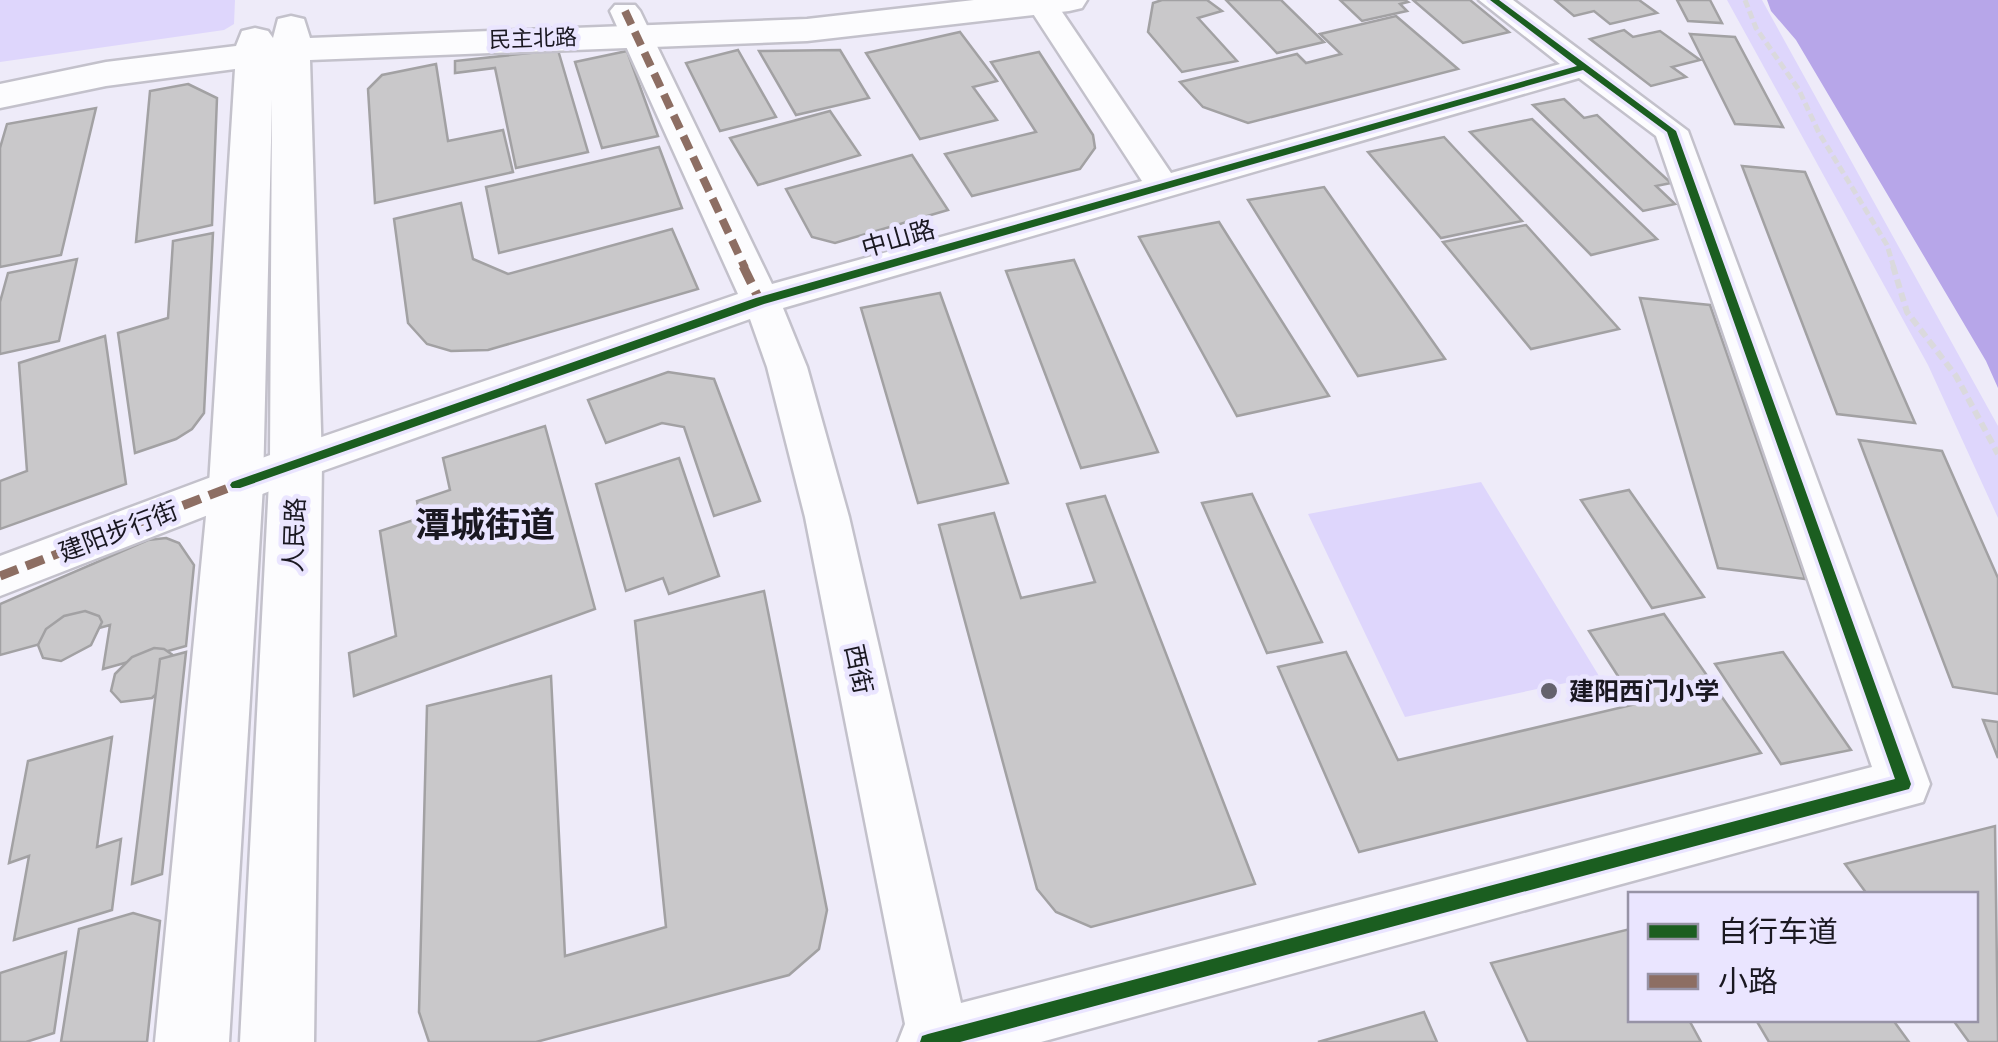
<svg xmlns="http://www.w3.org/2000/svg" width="1998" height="1042" viewBox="0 0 1998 1042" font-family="'PT Sans','Noto Sans SC',sans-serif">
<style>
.green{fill:#ded6fc}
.water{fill:#b7a6e9}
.building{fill:#c9c8ca;stroke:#a2a1a3;stroke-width:2.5}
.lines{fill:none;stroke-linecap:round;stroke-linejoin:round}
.street-casing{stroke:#c3c1cb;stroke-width:5}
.highway-casing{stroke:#c3c1cb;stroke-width:5}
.path-far1{stroke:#dad9dd;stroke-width:5;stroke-dasharray:8 4;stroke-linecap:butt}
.path{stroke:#dad9dd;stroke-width:6;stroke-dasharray:9 5;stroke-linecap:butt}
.street{fill:#fcfcfe;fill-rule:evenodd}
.highway{fill:#fcfcfe;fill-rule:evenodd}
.quiet-far1{stroke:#8d6e63;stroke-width:8;stroke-dasharray:15 8;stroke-linecap:butt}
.quiet{stroke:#8d6e63;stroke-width:9;stroke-dasharray:19 9;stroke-linecap:butt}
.cycleway-casing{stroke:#eae5ff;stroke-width:7}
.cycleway{fill:#1b5e20;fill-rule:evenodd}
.poi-dot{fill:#64626d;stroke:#eae5ff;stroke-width:4}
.labels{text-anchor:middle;stroke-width:9;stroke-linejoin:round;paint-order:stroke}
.far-street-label{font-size:22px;fill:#1a1821;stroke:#eae5ff}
.street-label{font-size:25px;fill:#1a1821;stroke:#eae5ff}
.poi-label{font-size:25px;font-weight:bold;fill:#1a1821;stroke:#eae5ff;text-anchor:start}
.district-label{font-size:35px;font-weight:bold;fill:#1a1821;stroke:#eae5ff}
</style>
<rect width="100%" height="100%" fill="#eeebf9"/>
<g class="green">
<path d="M0,0H235L234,24L224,30L0,62Z"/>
<path d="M1727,0H1762L1998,426V518L1928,365Z"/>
<path d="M1481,482L1599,676L1405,717L1308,514Z"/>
</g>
<path class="water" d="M1767,0H1998V388L1986,361L1796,40L1771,11Z"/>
<g class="building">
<path d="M1162,0H1207L1222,11L1198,18L1237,61L1182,72L1148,32L1153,3Z"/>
<path d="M1226,0H1281L1324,42L1277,53Z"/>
<path d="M1340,0H1405L1408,2L1400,4L1407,11L1362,21Z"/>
<path d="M1413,0H1470L1509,32L1463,43Z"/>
<path d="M1555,0H1639L1657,13L1610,24L1594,11L1574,16Z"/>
<path d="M1677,0H1710L1722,23L1688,21Z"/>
<path d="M1396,16L1458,69L1248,123L1203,107L1180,82L1297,54L1306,63L1341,54L1320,34Z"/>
<path d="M1624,30L1633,37L1660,31L1700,60L1672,67L1686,77L1651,86L1590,39Z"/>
<path d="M960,32L997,81L973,87L997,120L920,139L866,53Z"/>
<path d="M1690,34L1735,37L1783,127L1735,124Z"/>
<path d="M558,50L588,152L516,168L495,68L455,73V61Z"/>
<path d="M738,50L776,117L720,131L686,63Z"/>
<path d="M840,50L869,98L796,115L759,51Z"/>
<path d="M627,51L658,136L602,148L575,62Z"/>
<path d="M1039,52L1093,135L1095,148L1080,169L972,196L945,154L1036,132L991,62Z"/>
<path d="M436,64L448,141L503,130L513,172L375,203L368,89L382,75Z"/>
<path d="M188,84L217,98L212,225L136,242L150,91Z"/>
<path d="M1564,99L1584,118L1597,115L1671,183L1656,186L1675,204L1643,211L1533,105Z"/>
<path d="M96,108L61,255L0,267V148L7,124Z"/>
<path d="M830,111L860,155L758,185L730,138Z"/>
<path d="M1532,119L1657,239L1591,255L1470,132Z"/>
<path d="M1444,137L1522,221L1441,238L1368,152Z"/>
<path d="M659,147L682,208L499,253L486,187Z"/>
<path d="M912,155L948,210L835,243L812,237L786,189Z"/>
<path d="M1742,166L1805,172L1915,423L1837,414Z"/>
<path d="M1324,187L1445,359L1358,376L1248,200Z"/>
<path d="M461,203L473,259L508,274L672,229L698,289L488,350L451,351L427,344L408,323L394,219Z"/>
<path d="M1219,222L1329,396L1237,416L1139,237Z"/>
<path d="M1526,225L1619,329L1531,349L1443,242Z"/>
<path d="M213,233L204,413L192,429L176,439L135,453L118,333L168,318L173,241Z"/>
<path d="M77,259L59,341L0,354V302L8,273Z"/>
<path d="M1074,260L1158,452L1081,468L1006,271Z"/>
<path d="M940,293L1008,483L918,503L861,308Z"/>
<path d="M1640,298L1710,305L1805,579L1718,568Z"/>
<path d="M105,336L126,484L0,529V481L27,471L19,363Z"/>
<path d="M668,372L714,379L760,501L714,516L684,427L662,423L606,443L588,400Z"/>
<path d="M545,426L595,609L354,696L349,653L396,636L380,531L420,518L417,501L450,490L443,458Z"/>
<path d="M1859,440L1942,451L1998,578V694L1953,687Z"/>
<path d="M679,458L719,576L669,594L663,578L626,591L596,484Z"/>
<path d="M1629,490L1704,597L1652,608L1581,500Z"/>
<path d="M1252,494L1322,642L1267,653L1202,503Z"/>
<path d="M1105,496L1255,884L1091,927L1056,912L1037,889L939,525L994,513L1021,598L1095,582L1067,504Z"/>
<path d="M166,538L179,543L194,565L186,646L103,669L110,625L0,655V604L148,540Z"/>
<path d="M764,591L827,910L819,949L789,975L536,1042H429L419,1012L427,706L551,676L565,956L666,927L635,621Z"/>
<path d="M85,611L99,616L102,622L91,645L61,661L43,658L38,645L46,629L64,616Z"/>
<path d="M1664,614L1761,753L1359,852L1278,667L1346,652L1398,760L1636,704L1589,631Z"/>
<path d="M154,648L164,649L177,658L176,675L152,698L121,702L111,691L115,674L132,657Z"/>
<path d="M186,652L162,874L132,884L160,659Z"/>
<path d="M1783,652L1851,750L1781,764L1715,664Z"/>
<path d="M1983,720L1998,722V758Z"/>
<path d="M112,737L97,847L121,839L112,910L14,940L29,856L9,863L28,761Z"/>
<path d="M1995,826L1998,1042H1969L1953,1020H1976V894H1867L1845,864Z"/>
<path d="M133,913L160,921L147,1042H61L79,929Z"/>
<path d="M1630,929V1020H1689L1701,1042H1528L1491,963Z"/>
<path d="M66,952L54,1033L26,1042H0V973Z"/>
<path d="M1424,1012L1437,1042H1318Z"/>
<path d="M1756,1020H1893L1909,1042H1769Z"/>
</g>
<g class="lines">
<defs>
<path id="street" d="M1032,0H1054L1171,173L1560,64L1479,0H1513L1688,131L1930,784L1923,802L1041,1042H898L905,1024L805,517L767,367L750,319L311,475L0,596V556L281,451L738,294L610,11L615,5H635L640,11L772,284L1142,181L1028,6ZM1579,78L1656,136L1872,767L961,1003L849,517L807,367L783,308Z"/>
<path id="highway" d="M974,0H1087L1082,8L1069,11L807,41L310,60L322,463L314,1042H240L270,463L272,99L263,485L229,1042H155L209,485L235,69L106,86L0,108V84L106,62L236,46L242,31L255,28L268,31L273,38L278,19L291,16L304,19L310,38L807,19Z"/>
</defs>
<use href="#street" class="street-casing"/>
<use href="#highway" class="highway-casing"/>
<path class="path-far1" d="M1745,0L1756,28L1799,90L1819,133L1887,245L1894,268"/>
<path class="path" d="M1893,266L1907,312L1956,376L1998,454"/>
<use href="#street" class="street"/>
<use href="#highway" class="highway"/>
<path class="quiet-far1" d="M625,11L745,268"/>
<g class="quiet">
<path d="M743,266L760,301"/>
<path d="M0,576L236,485"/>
</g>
<defs>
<path id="cycleway" d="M1490,0H1499L1676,131L1911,784L1909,789L960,1042H920L922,1036L928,1034L1895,779L1667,132L1583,70L764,304L240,488H232L230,485L232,482L756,298L1577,66Z"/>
</defs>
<use href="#cycleway" class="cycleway-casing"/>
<use href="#cycleway" class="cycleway"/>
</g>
<circle class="poi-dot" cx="1549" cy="691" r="10"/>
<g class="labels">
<g class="far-street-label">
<text transform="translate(533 38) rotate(-2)" y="8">民主北路</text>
</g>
<g class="street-label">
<text transform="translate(898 238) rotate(-16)" y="9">中山路</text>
<text transform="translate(118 531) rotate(-21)" y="9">建阳步行街</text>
<text transform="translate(294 535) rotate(-88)" y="9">人民路</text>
<text transform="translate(859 669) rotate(78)" y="9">西街</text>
</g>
<g class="poi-label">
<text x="1569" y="700">建阳西门小学</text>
</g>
<g class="district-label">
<text x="485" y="537">潭城街道</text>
</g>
</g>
<rect x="1628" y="892" width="350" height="130" fill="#eae5ff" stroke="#9793a6" stroke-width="2.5"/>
<rect x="1648" y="924" width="50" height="15" fill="#1b5e20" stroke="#9793a6" stroke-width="2.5"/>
<text x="1718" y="942" font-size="30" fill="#1a1821">自行车道</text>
<rect x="1648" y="974" width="50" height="15" fill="#8d6e63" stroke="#9793a6" stroke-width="2.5"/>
<text x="1718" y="992" font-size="30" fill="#1a1821">小路</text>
</svg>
